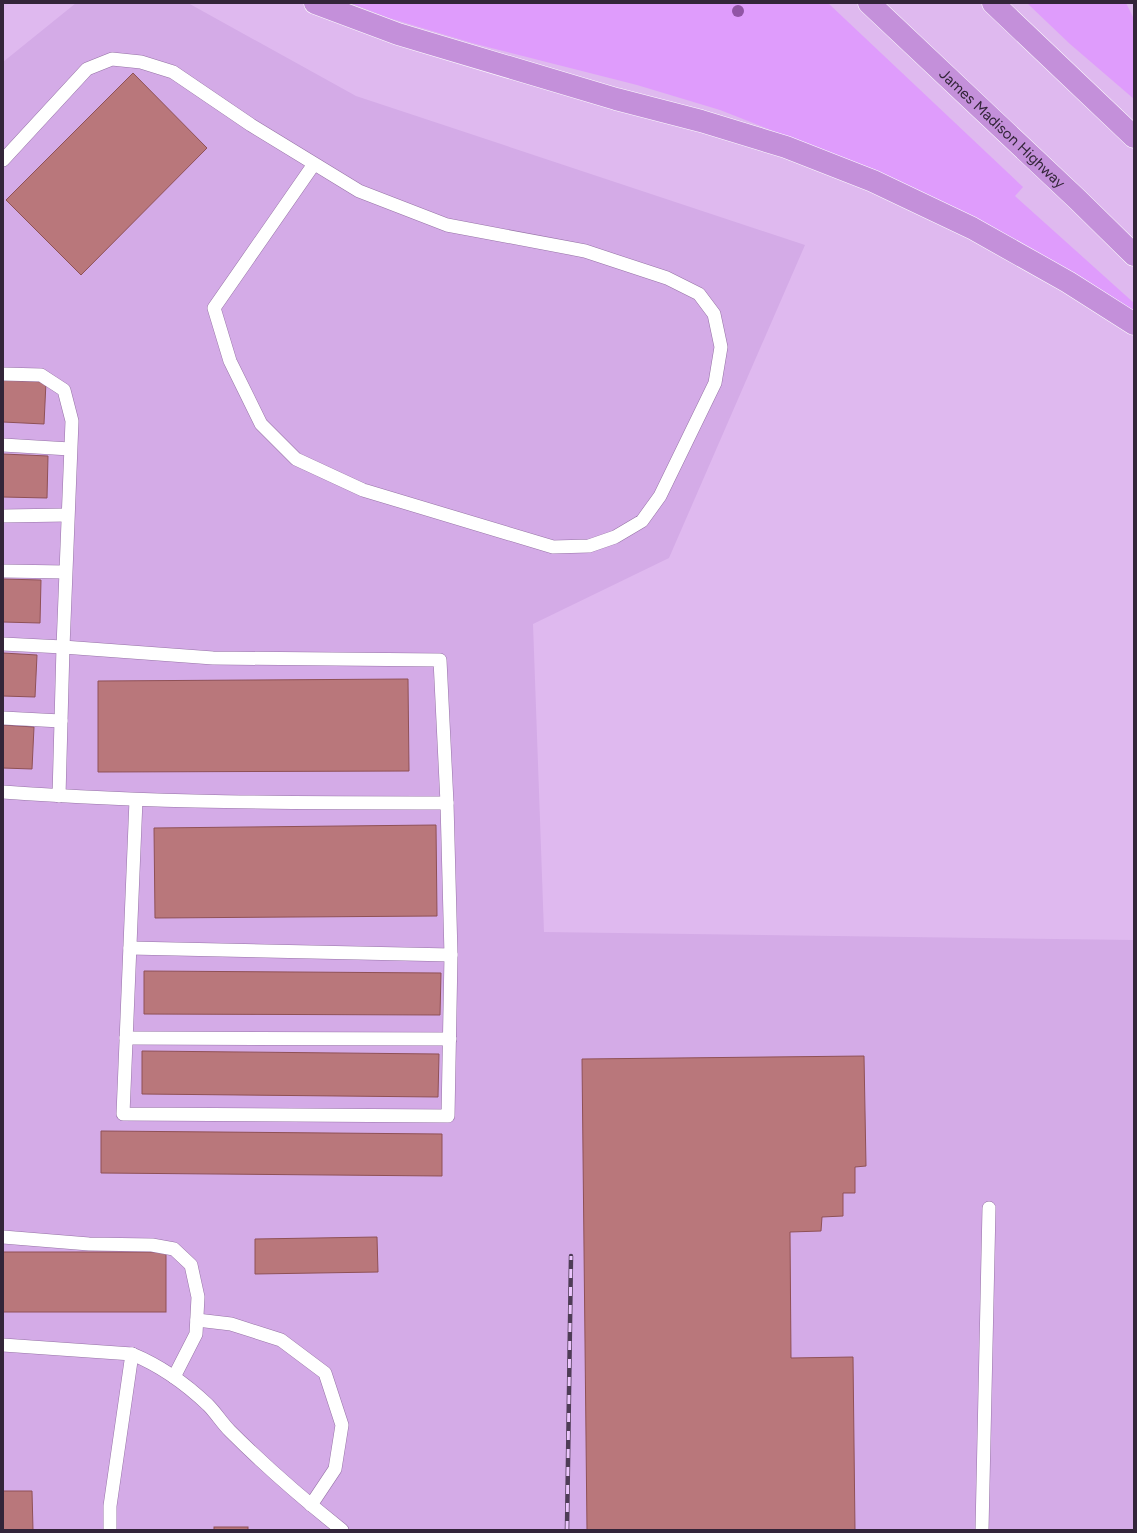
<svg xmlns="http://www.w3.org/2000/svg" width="1137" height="1533" viewBox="0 0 1137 1533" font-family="Figtree,sans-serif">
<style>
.built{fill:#d4abe7}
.green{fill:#df9cfc}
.building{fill:#b9777b;stroke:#8f5156}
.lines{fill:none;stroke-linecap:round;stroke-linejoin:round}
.service-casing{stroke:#9673a6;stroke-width:14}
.motorway-casing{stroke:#fff;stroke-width:23}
.service{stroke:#fff;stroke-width:13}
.motorway{stroke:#c490da;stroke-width:22}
.rail-casing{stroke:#4e3c56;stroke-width:4.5}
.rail{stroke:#ecc6fd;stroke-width:3;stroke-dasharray:9;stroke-linecap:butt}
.tree{fill:#9155a5}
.labels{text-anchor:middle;stroke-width:4;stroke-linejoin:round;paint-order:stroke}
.street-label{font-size:15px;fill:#332539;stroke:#ecc6fd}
</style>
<rect width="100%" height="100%" fill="#dfb9ef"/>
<path class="built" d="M76,3H188L356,96L805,245L669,558L533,624L544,932L1134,940V1530H3V62Z"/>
<g class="green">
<path d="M350,3H828L1023,187L1015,196L1134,303V317L804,143L720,110L637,85L472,43L389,18Z"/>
<path d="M1027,3H1126L1134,19V99L1070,44Z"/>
</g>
<g class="building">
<path d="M133,73L207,148L81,275L6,200Z"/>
<path d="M3,380L46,382L44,424L3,422Z"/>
<path d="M3,454L48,456L47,498L3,497Z"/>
<path d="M3,579L41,580L40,623L3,622Z"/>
<path d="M3,653L37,655L35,697L3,696Z"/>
<path d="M408,679L409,771L98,772V681Z"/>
<path d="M3,725L34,727L32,769L3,768Z"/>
<path d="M436,825L437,916L155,918L154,828Z"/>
<path d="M144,971L441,973L440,1015L144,1014Z"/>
<path d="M142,1051L439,1054L438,1097L142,1094Z"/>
<path d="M864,1056L866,1166L855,1167V1193H843V1216L822,1217L821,1231L790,1232L791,1358L853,1357L855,1530H587L582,1059Z"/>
<path d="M101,1131L442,1134V1176L101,1173Z"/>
<path d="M377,1237L378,1272L255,1274V1239Z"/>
<rect x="3" y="1252" width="163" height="60"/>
<path d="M3,1491H32L33,1530H3Z"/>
<rect x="214" y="1527" width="34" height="3"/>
</g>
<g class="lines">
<defs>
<g id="service">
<path d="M3,160L87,69L112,59L141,62L173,72L251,125L359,191L447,225L585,251L667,278L699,294L714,314L721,347L715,383L660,496L642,521L615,537L589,546L553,547L363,490L296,459L261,424L230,361L214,308L314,164"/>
<path d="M3,374L41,375L64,390L72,421L63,647L59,796"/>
<path d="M3,445L70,449"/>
<path d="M3,516L67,515"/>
<path d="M3,571L65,572"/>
<path d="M3,644L63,647L213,658L440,660L447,803L451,955L448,1116L123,1114L136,800"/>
<path d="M3,718L61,721"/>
<path d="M3,792C151,803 299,803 447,803"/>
<path d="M130,948L451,955"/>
<path d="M126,1038L450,1039"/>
<path d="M3,1237L89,1244L152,1245L174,1249L191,1265L198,1297L196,1334L174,1377"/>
<path d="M197,1320L231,1324L281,1340L325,1373L342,1425L335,1469L311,1505"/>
<path d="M3,1345L132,1354C161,1366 186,1384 208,1405C216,1413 222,1423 230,1431C265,1466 303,1499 342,1530"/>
<path d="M110,1530V1506L132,1354"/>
<path d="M982,1530L989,1208"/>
</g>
<g id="motorway">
<path d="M315,3L398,34L616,99L701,121L786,147L873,181L972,228L1068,282L1134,324"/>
<path id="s1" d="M869,3L1078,200L1134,255"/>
<path d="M993,3L1134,137"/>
</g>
</defs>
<use href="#service" class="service-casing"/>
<use href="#motorway" class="motorway-casing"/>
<use href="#service" class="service"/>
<use href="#motorway" class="motorway"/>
<defs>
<path id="rail" d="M567,1530L571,1256"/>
</defs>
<use href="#rail" class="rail-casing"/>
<use href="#rail" class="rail"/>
</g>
<circle class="tree" cx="738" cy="11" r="6"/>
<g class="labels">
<g class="street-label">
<text dy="5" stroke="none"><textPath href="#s1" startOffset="183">James Madison Highway</textPath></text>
</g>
</g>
<rect width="1137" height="1533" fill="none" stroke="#332539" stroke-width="8"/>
</svg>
